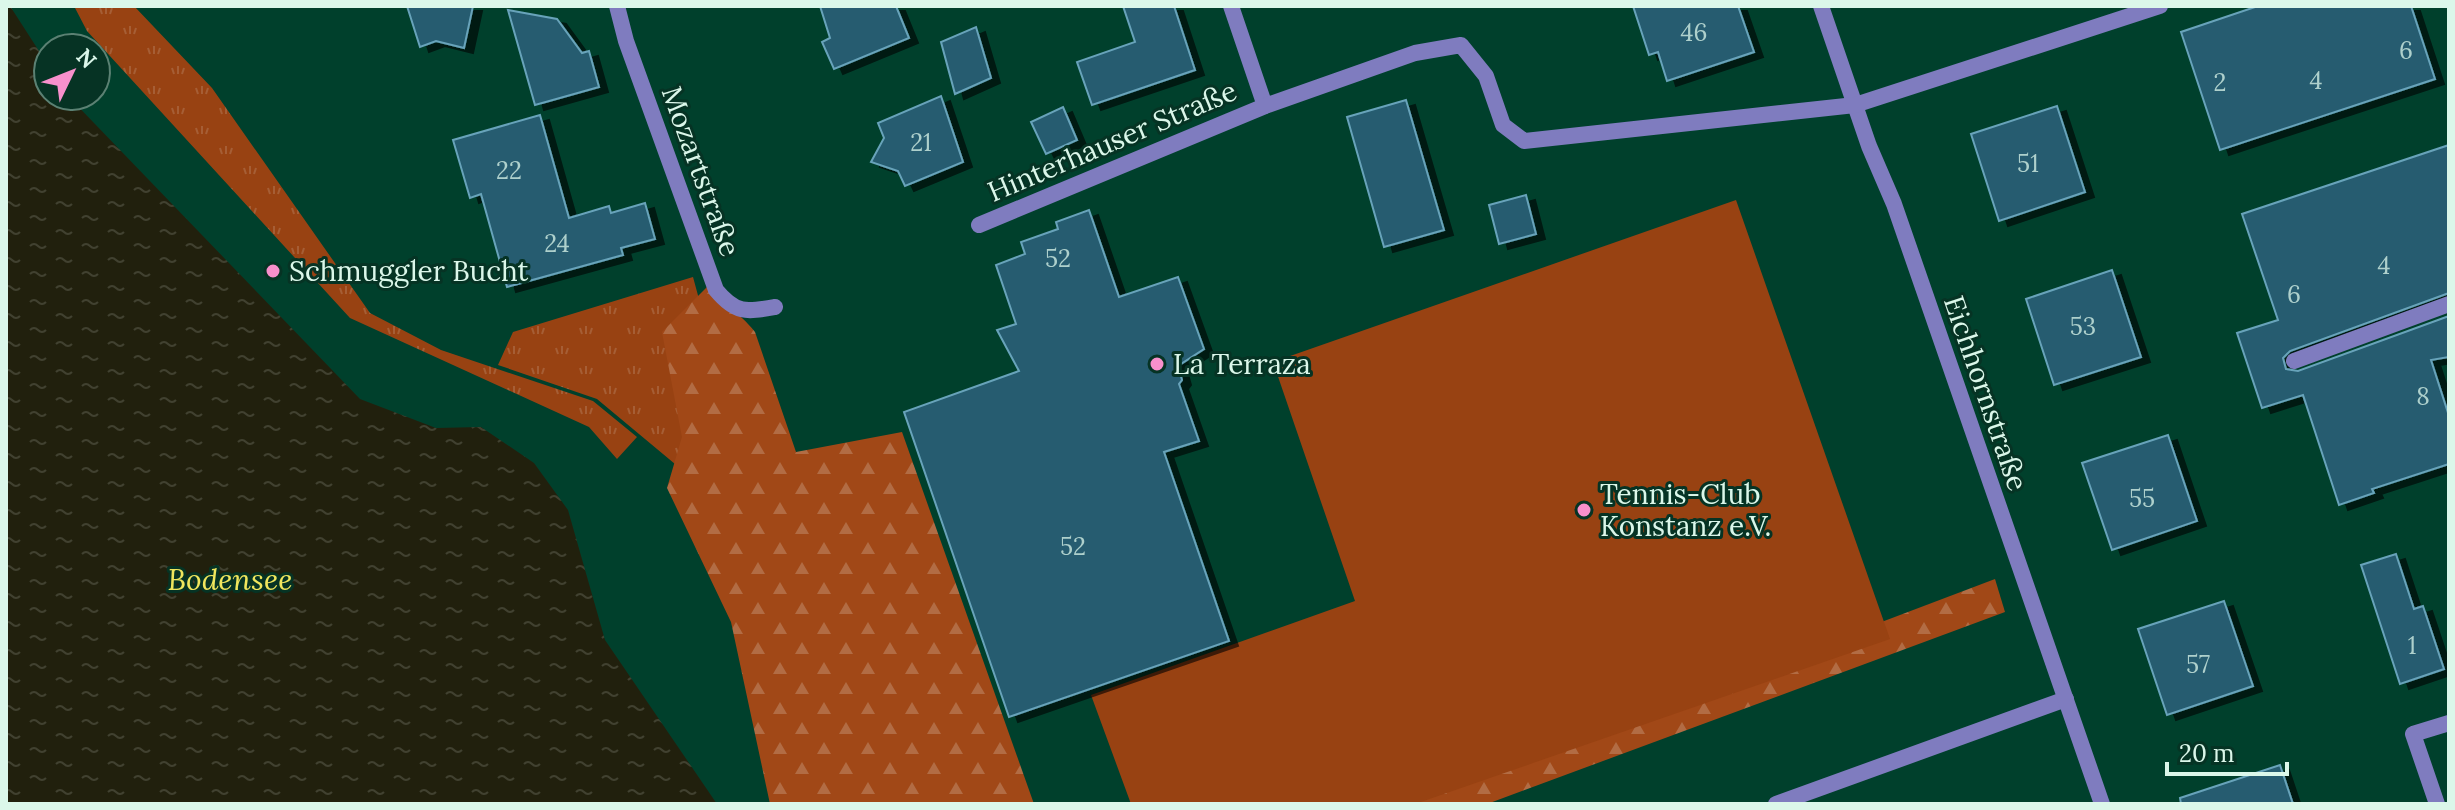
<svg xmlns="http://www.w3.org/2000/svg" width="2455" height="810" viewBox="0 0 2455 810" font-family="Lora,serif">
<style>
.grass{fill:url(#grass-tufts)}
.forest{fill:url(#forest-firs)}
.pitch{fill:#984212}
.water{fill:url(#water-ripples)}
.building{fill:#255c70;stroke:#68a3ba;stroke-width:2;filter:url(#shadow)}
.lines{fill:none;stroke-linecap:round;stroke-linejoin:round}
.service{stroke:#7f7cbf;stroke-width:16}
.minor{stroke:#7f7cbf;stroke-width:16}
.poi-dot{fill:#f890cc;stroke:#063324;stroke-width:3}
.labels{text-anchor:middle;stroke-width:6;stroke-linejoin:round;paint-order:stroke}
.number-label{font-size:24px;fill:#aed0cc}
.street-label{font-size:28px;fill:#dbf7ea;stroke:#063324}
.poi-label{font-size:28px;fill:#dbf7ea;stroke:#063324;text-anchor:start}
.water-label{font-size:30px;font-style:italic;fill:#f0e65d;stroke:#063324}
</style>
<defs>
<pattern id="grass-tufts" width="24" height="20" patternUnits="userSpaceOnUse" patternTransform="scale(2)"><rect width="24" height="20" fill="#984212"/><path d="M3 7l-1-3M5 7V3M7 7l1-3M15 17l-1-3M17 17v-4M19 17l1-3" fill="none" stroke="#a65e35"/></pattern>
<pattern id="forest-firs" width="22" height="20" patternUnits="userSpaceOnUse" patternTransform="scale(2)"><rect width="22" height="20" fill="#a14817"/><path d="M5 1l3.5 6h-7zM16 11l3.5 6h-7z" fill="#b26c44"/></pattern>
<pattern id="water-ripples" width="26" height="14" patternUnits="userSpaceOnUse" patternTransform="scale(2)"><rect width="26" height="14" fill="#21200d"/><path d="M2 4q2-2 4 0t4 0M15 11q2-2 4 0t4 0" fill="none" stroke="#414130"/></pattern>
<filter id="shadow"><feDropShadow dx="9" dy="5" stdDeviation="0" flood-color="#0009"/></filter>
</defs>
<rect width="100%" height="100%" fill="#00402c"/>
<g class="grass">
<path d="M74,6H134L212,88L370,313L441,350L593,401L637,437L617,459L589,427L350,318L87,31Z"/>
<path d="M693,277L738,443L699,484L597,399L498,365L513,332Z"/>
</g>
<g class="forest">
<path d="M711,283C725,310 738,310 755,332L796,452L902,432L1034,804H770L731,622L667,488L682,437L662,332Z"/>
<path d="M1995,579L2005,612L1487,804H1402Z"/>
</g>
<path class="pitch" d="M1736,200L1890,639L1415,804H1131L1091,695L1355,601L1273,362Z"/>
<path class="water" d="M6,6H10L48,65V96H68L360,399L436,428L481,427L534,463L568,510L605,640L717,804H6Z"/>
<g class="building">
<path d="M407,6H473L464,48L436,41L420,47Z"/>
<path d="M820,6H896L909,38L834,69L822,42L830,38Z"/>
<path d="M1123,6H1174L1195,70L1092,105L1077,62L1135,42Z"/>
<path d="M1633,6H1738L1754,52L1667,81L1658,52L1649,55Z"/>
<path d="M2258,6H2411L2435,79L2220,150L2181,32Z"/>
<path d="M508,10L557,19L582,53L589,51L599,87L535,105Z"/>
<path d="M976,27L991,78L955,94L941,42Z"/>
<path d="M941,96L963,162L905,186L898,171L871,162L884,138L878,123Z"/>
<path d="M1406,100L1444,230L1384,247L1347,117Z"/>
<path d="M2057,106L2085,192L1999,221L1971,134Z"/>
<path d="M1063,107L1077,140L1046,154L1031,122Z"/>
<path d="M540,115L569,218L609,206L611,213L645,203L655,239L621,248L623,255L507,287L481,194L470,198L453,140Z"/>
<path d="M2449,145V293L2290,351L2283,358L2286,369L2298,371L2449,316V357L2431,360L2449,416V464L2372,489L2374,493L2339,505L2303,395L2262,408L2237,333L2278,320L2242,214Z"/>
<path d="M1526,195L1536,234L1499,244L1489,205Z"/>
<path d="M1089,210L1119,297L1178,277L1204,349L1178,366L1182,380L1179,384L1199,441L1164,452L1229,641L1009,717L904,412L1019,371L997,330L1016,324L996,265L1025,254L1021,242L1058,229L1056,222Z"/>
<path d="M2112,270L2141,357L2054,385L2026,299Z"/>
<path d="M2168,435L2197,521L2112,550L2082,463Z"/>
<path d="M2396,554L2414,609L2423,606L2444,669L2400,684L2361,565Z"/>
<path d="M2224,601L2253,686L2167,715L2138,629Z"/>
<path d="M2280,765L2293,804H2181L2180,798Z"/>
</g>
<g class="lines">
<path class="service" d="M1776,804L2066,699"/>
<g class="minor">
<path d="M617,6L626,41L716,290C736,314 746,312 775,307"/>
<path d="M1231,6L1265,106"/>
<path d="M1821,6L1869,146L1894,204L2102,804"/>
<path d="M979,225L1265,106L1415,53L1461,45L1486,76L1503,125L1524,141L1855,105L2160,6"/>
<path d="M2294,361L2449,304"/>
<path d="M2437,804L2413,734L2449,723"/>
</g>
</g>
<g class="poi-dot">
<circle cx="273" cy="271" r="8"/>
<circle cx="1157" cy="364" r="8"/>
<circle cx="1584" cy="510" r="8"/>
</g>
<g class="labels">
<g class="number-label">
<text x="1694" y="41">46</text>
<text x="2406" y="59">6</text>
<text x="2316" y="89">4</text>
<text x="2220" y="91">2</text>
<text x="921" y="151">21</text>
<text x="2028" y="172">51</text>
<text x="509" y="179">22</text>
<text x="557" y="252">24</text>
<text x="1058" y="267">52</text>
<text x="2384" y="274">4</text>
<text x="2294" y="303">6</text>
<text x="2083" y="335">53</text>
<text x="2423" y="405">8</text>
<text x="2142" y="507">55</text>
<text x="1073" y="555">52</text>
<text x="2412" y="654">1</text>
<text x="2198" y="673">57</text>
</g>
<g class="street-label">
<text transform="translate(1112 141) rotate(-23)" y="10">Hinterhauser Straße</text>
<text transform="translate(701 171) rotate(70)" y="10">Mozartstraße</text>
<text transform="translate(1986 393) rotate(71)" y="10">Eichhornstraße</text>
</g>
<g class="poi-label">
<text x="289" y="281">Schmuggler Bucht</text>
<text x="1173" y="374">La Terraza</text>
<text x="1600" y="504">Tennis-Club<tspan x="1600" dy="32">Konstanz e.V.</tspan></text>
</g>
<g class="water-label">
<text x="230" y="590">Bodensee</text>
</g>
</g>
<rect width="2455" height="810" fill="none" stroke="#dbf7ea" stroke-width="16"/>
<g transform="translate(72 72) rotate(47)"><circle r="38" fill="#063324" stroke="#5b8173" stroke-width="2"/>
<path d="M0-6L14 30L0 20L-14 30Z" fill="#f890cc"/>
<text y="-12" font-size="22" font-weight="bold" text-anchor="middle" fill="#dbf7ea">N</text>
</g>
<path d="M2167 762v12h120v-12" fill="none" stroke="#dbf7ea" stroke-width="4"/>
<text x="2179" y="762" font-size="24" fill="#dbf7ea" stroke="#063324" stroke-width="6" paint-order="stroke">20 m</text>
</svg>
